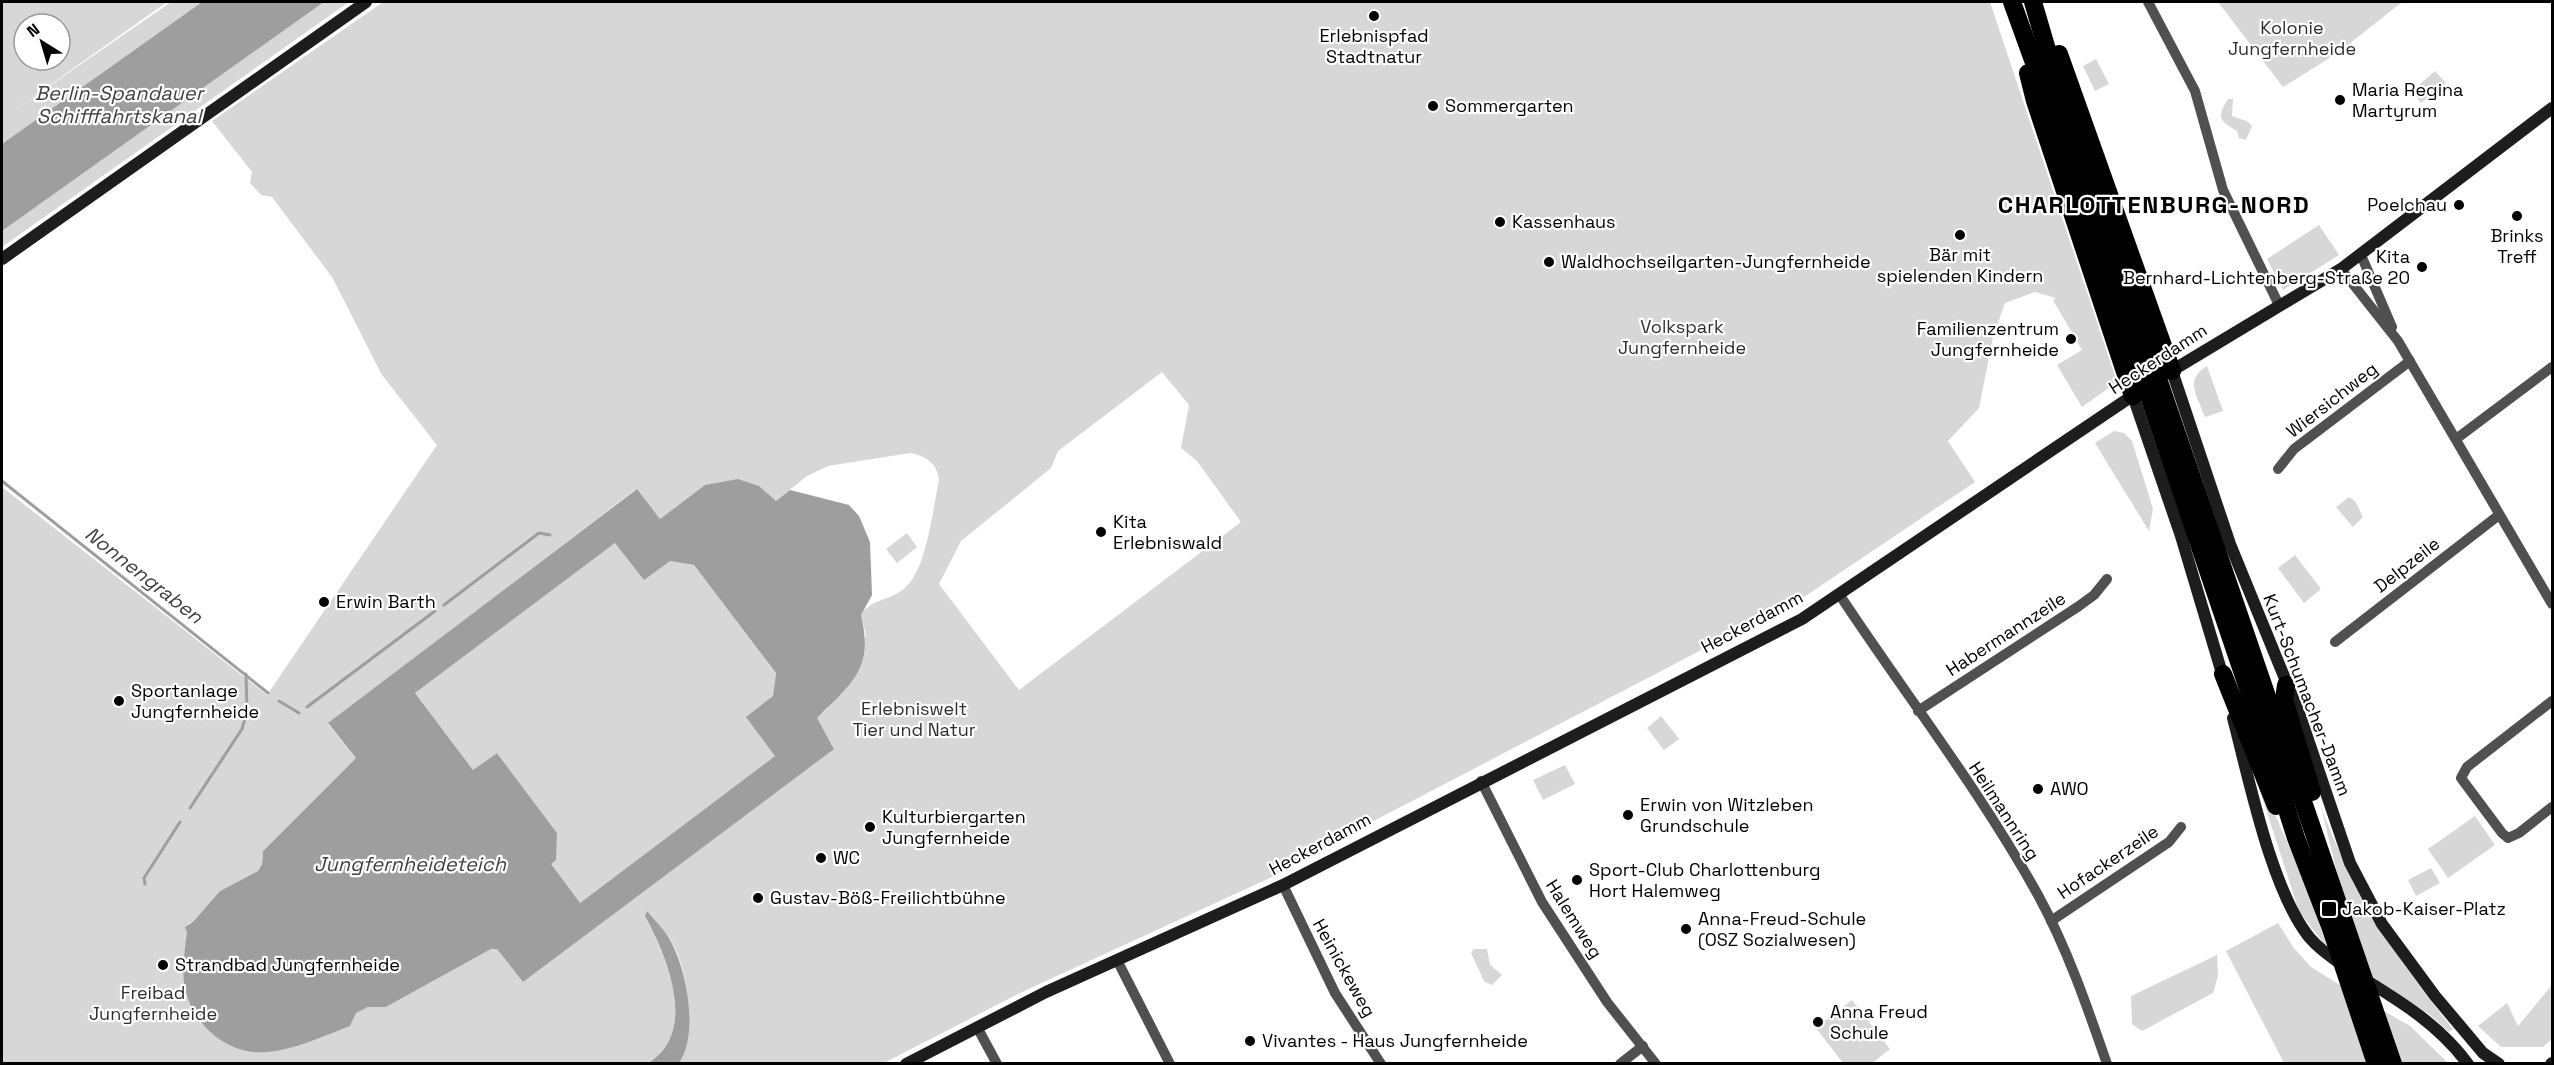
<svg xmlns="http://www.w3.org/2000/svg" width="2554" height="1065" viewBox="0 0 2554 1065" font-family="'Space Grotesk',sans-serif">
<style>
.green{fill:#d7d7d7;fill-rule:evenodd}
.water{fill:#9e9e9e;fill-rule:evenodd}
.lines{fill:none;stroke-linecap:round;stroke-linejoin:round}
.stream{stroke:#9e9e9e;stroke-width:3}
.street{stroke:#505050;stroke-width:10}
.secondary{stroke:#1d1d1d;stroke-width:12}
.highway{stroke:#000;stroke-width:18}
.poi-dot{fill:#000;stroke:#fff;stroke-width:2}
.labels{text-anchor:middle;stroke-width:4.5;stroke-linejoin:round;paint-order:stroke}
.park-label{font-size:18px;fill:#2e2e2e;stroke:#fff}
.poi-label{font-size:18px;fill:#000;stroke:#fff;text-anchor:start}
.street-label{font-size:18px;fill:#000;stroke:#fff}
.water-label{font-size:20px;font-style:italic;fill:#3f3f3f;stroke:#fff}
.district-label{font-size:24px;font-weight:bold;letter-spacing:1.5px;fill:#000;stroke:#fff}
</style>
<rect width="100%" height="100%" fill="#fff"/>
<g class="green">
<path d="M2,2H167L13,111L171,2H202L2,144ZM24,24H60V60H24Z"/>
<path d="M324,2H349L2,247V231Z"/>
<path d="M383,2H1990L2117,382L2082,407L2057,365L2082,350L2053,300L2056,298L2035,292L2005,303L1993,337L1979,408L1948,441L1975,482L1807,595L1297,861L1274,876L1022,992L884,1063H679C697,1038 688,962 669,938C662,930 652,923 645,916C667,957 699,1033 648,1063H2V487L267,695L437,445L382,375L332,277L272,197L261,195L250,183L252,172L212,121ZM1162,372L1189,405L1181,448L1197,461L1241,522L1019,690L939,584L961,541L1051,468L1058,451ZM910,453C926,456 937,463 939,480C933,508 927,566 907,586C892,601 874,597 861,614L866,636L827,709L816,718L834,748L523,982L497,949H491L386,1007H368L355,1013L350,1026L286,1049L256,1052L202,1024L188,998L184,982V957L189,923H193L220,891L258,871L262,864L263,851L356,758L328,724L636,489L660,519L705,485L776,501L807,476L828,466Z"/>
<path d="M2218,2H2402L2339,52L2283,87Z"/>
<path d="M2096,59L2109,84L2095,91L2083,66Z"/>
<path d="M2435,71L2446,83L2421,103L2412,91Z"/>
<path d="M2228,99H2233L2232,116L2247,121L2252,126L2246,140L2239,138L2237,131C2220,121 2216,118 2228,99Z"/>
<path d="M2319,225L2339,255L2283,290L2267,259Z"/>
<path d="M2207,366L2223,411L2205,417C2197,395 2184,380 2207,366Z"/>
<path d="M2114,431L2124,433L2132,441L2153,509L2149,531L2095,443Z"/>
<path d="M2349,497L2355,501L2363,517L2353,527L2336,507Z"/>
<path d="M907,533L917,547L897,563L886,549Z"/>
<path d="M615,543L670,561L694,565L776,673L773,696L775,756L580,903L550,864L557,833L497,753L473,770L415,693Z"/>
<path d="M2295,555L2321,589L2304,603L2278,568Z"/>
<path d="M1661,716L1679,739L1664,750L1647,728Z"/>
<path d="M2245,745L2310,895L2327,948L2299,911Z"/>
<path d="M1565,765L1575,784L1543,800L1533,780Z"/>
<path d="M2321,807C2353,893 2395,957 2453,1029L2449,1032L2429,1014L2371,978L2342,893Z"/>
<path d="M2475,816L2495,845L2448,878L2428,849Z"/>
<path d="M2431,868L2440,883L2416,896L2408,880Z"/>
<path d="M2278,923L2293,947L2311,967L2343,987L2368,1063H2284L2226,951Z"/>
<path d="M1474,949H1487L1490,965L1502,975L1492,985L1484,981L1471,953Z"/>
<path d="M2217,955L2218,976L2213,993L2142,1031L2132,1024L2131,996Z"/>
<path d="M2552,985V1039L2543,1047H2501L2478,1026L2507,1003L2518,1026Z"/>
<path d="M1852,1000L1890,1049L1872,1063H1843L1816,1028Z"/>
<path d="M2382,1010L2410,1026L2448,1063H2400Z"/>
</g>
<g class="water">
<path d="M202,2H324L2,231V144Z"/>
<path d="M738,479L759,486L776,501L790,490L849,505L859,516L870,542L872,595L861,615C874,669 852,683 817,718L834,749L523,982L497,949H491L386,1007H368L356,1013L350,1026C323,1036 295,1050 267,1052C226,1056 189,1022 184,982C182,966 185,948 187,932L185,927L193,922L220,891L258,871L262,864L263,851L356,758L328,723L637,489L660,519L705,485ZM615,543L644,580L670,561L694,565L776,673L773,696L746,717L775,756L580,903L551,864L556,860L557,833L497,753L473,770L415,693Z"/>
<path d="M647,911C654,920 664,929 670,940C687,969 699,1035 679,1063H648C699,1033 667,956 645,916Z"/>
</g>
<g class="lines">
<g class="stream">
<path d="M2,481L268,693"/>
<path d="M444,605L539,533L550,535"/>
<path d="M279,701L299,713"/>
<path d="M307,707L435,611"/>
<path d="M190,808L242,729L247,711L246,674"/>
<path d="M145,884L144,878L180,822"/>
</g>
<g class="street">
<path d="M2148,2L2195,91L2223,190L2279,305"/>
<path d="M2361,255L2392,327"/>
<path d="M2341,269L2398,341L2552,604"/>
<path d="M2456,439L2552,367"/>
<path d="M2278,469L2294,449L2410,361"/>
<path d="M1839,594C1905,694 1980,790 2038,895C2067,948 2087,1006 2107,1064"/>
<path d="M2335,642L2499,515"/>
<path d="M2552,701L2467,767L2461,778L2502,833L2508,838L2519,833L2552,807"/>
<path d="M1918,711L2079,606L2094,595L2107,579"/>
<path d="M1481,781L1542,902L1607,1002L1656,1064"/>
<path d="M1283,885L1335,993L1381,1064"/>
<path d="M2051,921L2169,842L2181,827"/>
<path d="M1117,960L1170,1064"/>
<path d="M977,1027L997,1064"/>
<path d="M1620,1064L1643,1046"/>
</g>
<g class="secondary">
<path d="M2,259L366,2"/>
<path d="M2172,371L2230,544L2299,713L2350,863L2382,924L2435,996L2483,1053L2499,1064"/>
<path d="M2168,373L2341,269L2552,108"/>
<path d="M2133,396L2181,536L2224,680"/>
<path d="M2233,718C2249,779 2271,889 2309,937C2319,949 2332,958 2344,966"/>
<path d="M2364,979C2403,1003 2440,1026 2468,1064"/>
<path d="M906,1064L1046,992L1283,885L1802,619L2138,392"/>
<path d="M2551,1064L2552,1063"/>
</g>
<g class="highway">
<path d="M2012,2L2062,140L2256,712L2296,838L2330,926L2376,1064"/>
<path d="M2033,2L2058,87L2393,1064"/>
<path d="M2059,54L2172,371"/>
<path d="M2028,73L2035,101L2133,396"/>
<path d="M2223,674L2276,806"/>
<path d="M2286,685L2284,700L2312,792"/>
</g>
</g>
<g class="poi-dot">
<circle cx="1374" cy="16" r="6"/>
<circle cx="2340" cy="100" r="6"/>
<circle cx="1433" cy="106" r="6"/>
<circle cx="2459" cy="205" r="6"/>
<circle cx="2517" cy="216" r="6"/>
<circle cx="1500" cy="222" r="6"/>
<circle cx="1960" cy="235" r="6"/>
<circle cx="1549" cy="262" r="6"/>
<circle cx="2422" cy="267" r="6"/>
<circle cx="2071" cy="339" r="6"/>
<circle cx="1101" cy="532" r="6"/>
<circle cx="324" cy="602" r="6"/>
<circle cx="119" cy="701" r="6"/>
<circle cx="2038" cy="789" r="6"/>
<circle cx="1628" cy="815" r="6"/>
<circle cx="870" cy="827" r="6"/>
<circle cx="821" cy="858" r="6"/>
<circle cx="1577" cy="880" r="6"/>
<circle cx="758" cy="898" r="6"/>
<rect x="2321" y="901" width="16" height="16" rx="3"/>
<circle cx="1686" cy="929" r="6"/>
<circle cx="163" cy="965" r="6"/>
<circle cx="1818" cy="1022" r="6"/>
<circle cx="1250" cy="1041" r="6"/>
</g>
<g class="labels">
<g class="park-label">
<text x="2292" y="34">Kolonie<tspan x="2292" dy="21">Jungfernheide</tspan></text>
<text x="1682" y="333">Volkspark<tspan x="1682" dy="21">Jungfernheide</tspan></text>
<text x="914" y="715">Erlebniswelt<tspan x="914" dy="21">Tier und Natur</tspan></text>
<text x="153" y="999">Freibad<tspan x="153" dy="21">Jungfernheide</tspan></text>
</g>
<g class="poi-label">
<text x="1374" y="42" text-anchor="middle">Erlebnispfad<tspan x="1374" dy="21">Stadtnatur</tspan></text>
<text x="2352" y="96">Maria Regina<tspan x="2352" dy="21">Martyrum</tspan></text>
<text x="1445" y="112">Sommergarten</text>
<text x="2447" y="211" text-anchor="end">Poelchau</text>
<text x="1512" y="228">Kassenhaus</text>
<text x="2517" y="242" text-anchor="middle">Brinks<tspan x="2517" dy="21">Treff</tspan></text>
<text x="1960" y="261" text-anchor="middle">Bär mit<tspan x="1960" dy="21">spielenden Kindern</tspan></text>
<text x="2410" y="263" text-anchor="end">Kita<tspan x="2410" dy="21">Bernhard-Lichtenberg-Straße 20</tspan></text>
<text x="1561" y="268">Waldhochseilgarten-Jungfernheide</text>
<text x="2059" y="335" text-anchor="end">Familienzentrum<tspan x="2059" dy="21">Jungfernheide</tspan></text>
<text x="1113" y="528">Kita<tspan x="1113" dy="21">Erlebniswald</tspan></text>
<text x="336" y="608">Erwin Barth</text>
<text x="131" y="697">Sportanlage<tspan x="131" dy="21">Jungfernheide</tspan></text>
<text x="2050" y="795">AWO</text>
<text x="1640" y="811">Erwin von Witzleben<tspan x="1640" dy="21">Grundschule</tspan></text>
<text x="882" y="823">Kulturbiergarten<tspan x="882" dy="21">Jungfernheide</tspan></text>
<text x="833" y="864">WC</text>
<text x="1589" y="876">Sport-Club Charlottenburg<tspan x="1589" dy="21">Hort Halemweg</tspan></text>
<text x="770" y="904">Gustav-Böß-Freilichtbühne</text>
<text x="2342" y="915">Jakob-Kaiser-Platz</text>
<text x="1698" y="925">Anna-Freud-Schule<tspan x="1698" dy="21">(OSZ Sozialwesen)</tspan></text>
<text x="175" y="971">Strandbad Jungfernheide</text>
<text x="1830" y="1018">Anna Freud<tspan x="1830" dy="21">Schule</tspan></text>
<text x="1262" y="1047">Vivantes - Haus Jungfernheide</text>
</g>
<g class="street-label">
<text transform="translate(2158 359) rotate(-33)" y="6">Heckerdamm</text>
<text transform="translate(2332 400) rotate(-38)" y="6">Wiersichweg</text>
<text transform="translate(2407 565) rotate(-38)" y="6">Delpzeile</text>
<text transform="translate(1752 622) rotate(-28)" y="6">Heckerdamm</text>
<text transform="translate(2006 634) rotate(-33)" y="6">Habermannzeile</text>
<text transform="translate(2307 695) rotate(69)" y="6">Kurt-Schumacher-Damm</text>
<text transform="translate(2004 811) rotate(57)" y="6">Heilmannring</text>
<text transform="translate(1320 844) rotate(-28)" y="6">Heckerdamm</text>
<text transform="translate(2108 862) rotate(-34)" y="6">Hofackerzeile</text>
<text transform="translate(1574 919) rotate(58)" y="6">Halemweg</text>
<text transform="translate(1344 968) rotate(61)" y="6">Heinickeweg</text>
</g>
<g class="water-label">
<text x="119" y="100">Berlin-Spandauer<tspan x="119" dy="23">Schifffahrtskanal</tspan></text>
<text transform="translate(144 575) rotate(38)" y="7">Nonnengraben</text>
<text x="410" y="871">Jungfernheideteich</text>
</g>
<g class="district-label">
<text x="2154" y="213">CHARLOTTENBURG-NORD</text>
</g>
</g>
<rect width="2554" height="1065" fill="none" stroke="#000000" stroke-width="6"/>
<g transform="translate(42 42) rotate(323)"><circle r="28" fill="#ffffff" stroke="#999999" stroke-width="1.5"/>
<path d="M0-4.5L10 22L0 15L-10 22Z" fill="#000000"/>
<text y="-9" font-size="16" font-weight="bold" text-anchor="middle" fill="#000000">N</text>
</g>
</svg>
